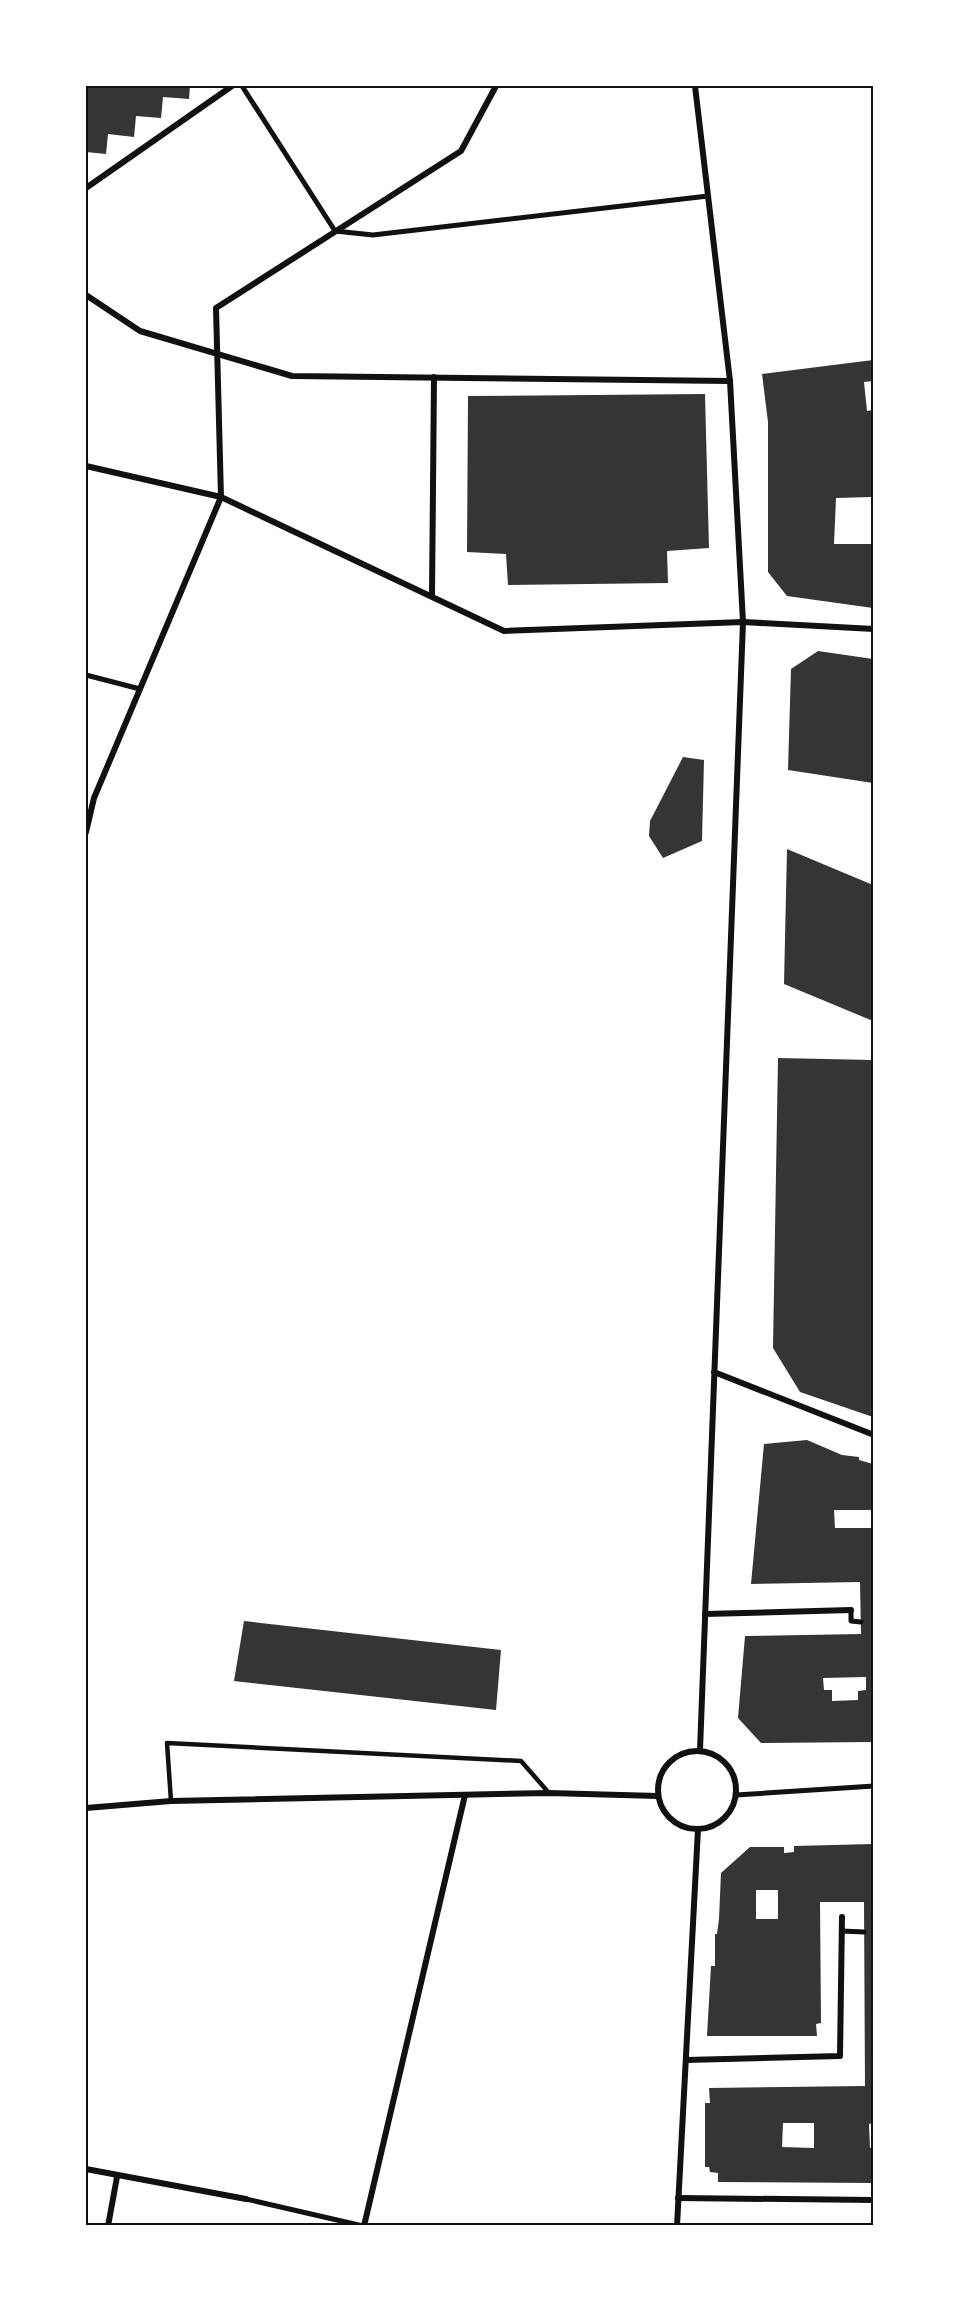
<svg xmlns="http://www.w3.org/2000/svg" width="959" height="2311" viewBox="0 0 959 2311" font-family="Quicksand,sans-serif">
<style>
.building{fill:#353535;fill-rule:evenodd}
.lines{fill:none;stroke-linecap:round;stroke-linejoin:round}
.service{stroke:#111;stroke-width:4.5}
.pedestrian{stroke:#111;stroke-width:5}
.minor{stroke:#111;stroke-width:6}
.neatline{fill:none;stroke:#111;stroke-width:2}
</style>
<rect width="100%" height="100%" fill="#fff"/>
<g class="building">
<path d="M86,86H190L189,99L163,97L161,118L136,116L134,137L108,134L106,154L86,152Z"/>
<path d="M873,360V381L864,382L867,411L873,410V502L871,497L836,498L834,544H873V608L787,596L768,572V422L762,374Z"/>
<path d="M705,394L709,548L667,551L668,583L508,585L506,554L467,552L468,396Z"/>
<path d="M818,651L873,659V783L788,770L791,669Z"/>
<path d="M683,757L704,760L702,841L663,858L649,836L650,821Z"/>
<path d="M787,849L873,885V1021L784,984Z"/>
<path d="M778,1058L873,1060V1417L800,1392L773,1348Z"/>
<path d="M807,1440L842,1455L859,1457V1460L873,1464V1516L871,1510H834L835,1528H873V1742L761,1743L738,1718L745,1636L861,1634L860,1582L751,1584L764,1444ZM866,1677V1690L858,1691V1700L832,1701V1690H824L823,1678Z"/>
<path d="M244,1621L501,1650L496,1710L234,1681Z"/>
<path d="M873,1844V2123L869,2124L870,2148L873,2147V2183L718,2182V2173L710,2172L709,2167H705V2103H710L709,2088L865,2086L864,1902H820L821,2023L816,2024L817,2036H707L711,1966H715V1934H717L719,1919L721,1873L750,1847H784V1853L794,1852V1846ZM756,1890H778V1919H756ZM783,2123H814V2148L782,2147Z"/>
</g>
<g class="lines">
<path class="service" d="M171,1801L167,1743L521,1761L549,1793"/>
<g class="pedestrian">
<path d="M242,86L335,231L373,235L708,196"/>
<path d="M86,675L140,689"/>
<path d="M851,1610V1621L861,1622"/>
<path d="M736,1795L874,1786"/>
<path d="M842,1931L864,1932"/>
<path d="M246,2199L363,2226"/>
</g>
<g class="minor">
<path d="M695,86L730,381L743,622L700,1750"/>
<path d="M86,188L232,86"/>
<path d="M86,295L140,331L292,376L730,381"/>
<path d="M86,466L221,497L504,631L743,622L874,629"/>
<path d="M432,596L434,377"/>
<path d="M86,832L94,798L221,497L216,308L461,151L496,86"/>
<path d="M714,1372L874,1435"/>
<path d="M705,1614L851,1610"/>
<circle cx="697" cy="1790" r="39"/>
<path d="M86,1808L171,1801L549,1793L658,1796"/>
<path d="M686,2060L840,2056L842,1917"/>
<path d="M86,2169L246,2199"/>
<path d="M678,2198L874,2200"/>
<path d="M108,2226L117,2177"/>
<path d="M364,2226L465,1795"/>
<path d="M677,2226L698,1829"/>
</g>
</g>
<rect width="959" height="2311" fill="none" stroke="#ffffff" stroke-width="174"/>
<rect x="87" y="87" width="785" height="2137" class="neatline"/>
</svg>
